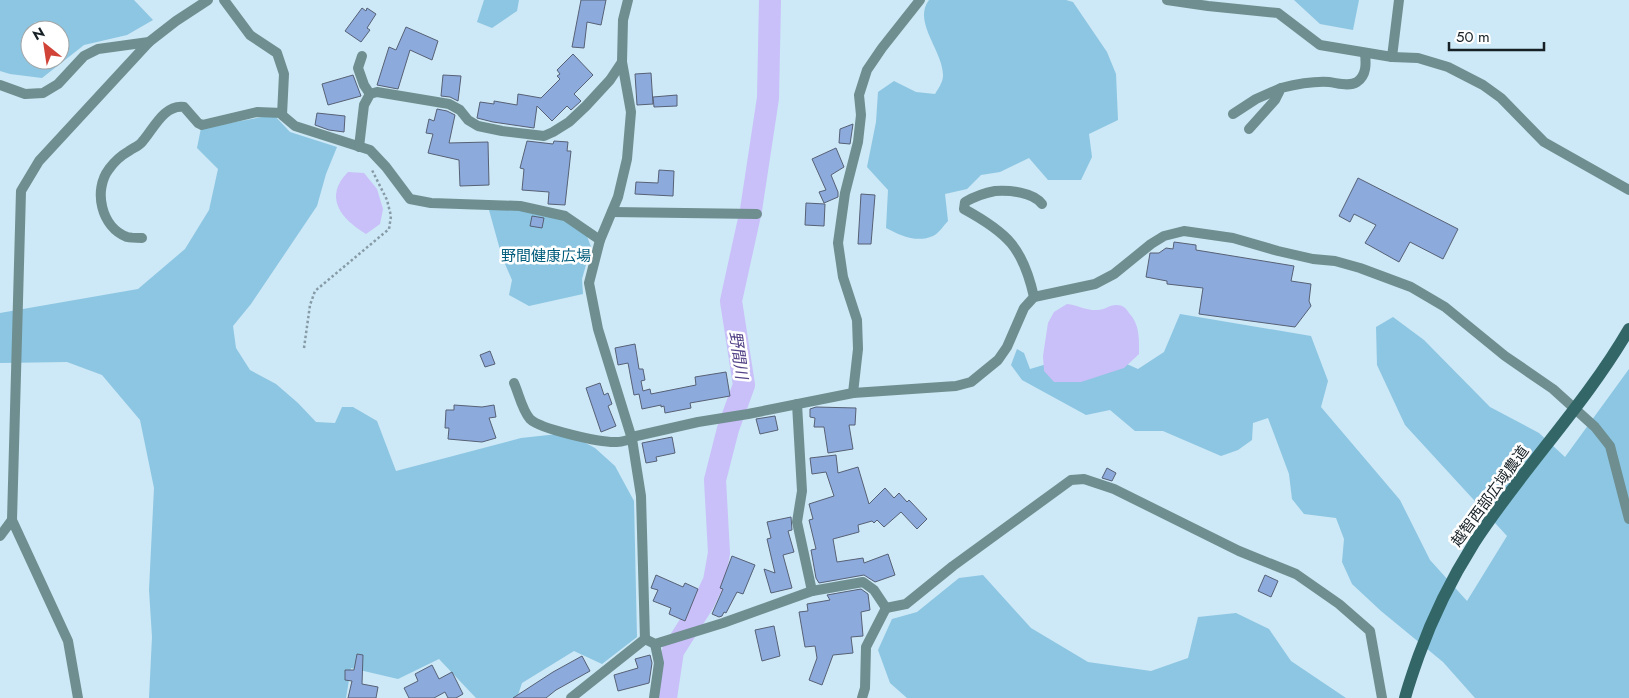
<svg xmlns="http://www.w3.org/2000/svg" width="1629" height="698" viewBox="0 0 1629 698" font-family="Jost,'Noto Sans JP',sans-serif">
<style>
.green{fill:#8cc6e2;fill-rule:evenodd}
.water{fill:#c9bff9}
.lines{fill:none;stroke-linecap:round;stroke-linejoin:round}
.river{stroke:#c9bff9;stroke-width:22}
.building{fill:#8daadd;stroke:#566175}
.path{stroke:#879ba6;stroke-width:2.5;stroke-dasharray:2.5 2.5;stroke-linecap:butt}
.street{stroke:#6e8e8f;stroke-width:10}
.secondary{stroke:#326667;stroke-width:12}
.labels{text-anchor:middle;stroke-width:5;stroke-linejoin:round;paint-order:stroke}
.park-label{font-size:15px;fill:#005c7b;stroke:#fff}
.street-label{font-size:15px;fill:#162025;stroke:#fff}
.water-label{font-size:16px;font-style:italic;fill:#544287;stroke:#fff}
</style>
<rect width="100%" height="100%" fill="#cde8f6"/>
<g class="green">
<path d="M0,0H134L153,20L127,35L84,45L42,78L10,74L0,71ZM30,30H60V60H30Z"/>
<path d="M484,0H519L517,11L492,28L477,22Z"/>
<path d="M929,0H1066L1073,2L1107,52L1116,74L1118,120L1089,134L1092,157L1081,180H1048L1029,158L1000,172L981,175L967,189L945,194L948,221C944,225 939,233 933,236C917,243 901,236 886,228L888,190L867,167L876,122L878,92L894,81L916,92L935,94C938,89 943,82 943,76C944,52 912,22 929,0Z"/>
<path d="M1294,0H1359L1353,30L1320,24Z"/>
<path d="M274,115L290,132L337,147L326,174L317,206L251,304L233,326L236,348L250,370L276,384L298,403L316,422L335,423L342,407H353L377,421L396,471L521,438L567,433L595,448L615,466L634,501L637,637L602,664L574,651L522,683L517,698H476L439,659L398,679L351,668L346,698H149L152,637L149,590L154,488L140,420L102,375L67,362L0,363V313L138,289L185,249L209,210L218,169L197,148L201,128Z"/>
<path d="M507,208L563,218L587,236L591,247L582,279L583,294L529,306L509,295L512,280L502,257L489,210Z"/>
<path d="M1180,314L1311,336L1328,381L1321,407L1400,500L1430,560L1467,601L1507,536L1405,425L1377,365L1376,327L1393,317L1424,340L1490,407L1539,433L1565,457L1629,369V698H1475L1443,662L1381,611L1352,584L1342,562L1344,539L1336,518L1304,514L1292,499L1289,474L1268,418L1253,423L1252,440L1238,450L1221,456L1163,431H1135L1110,410L1086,415L1022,380L1011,365L1017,349L1024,353L1030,369L1057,361L1111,357L1138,369L1164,352Z"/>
<path d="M983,575L1031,628L1088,662L1151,671L1188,658L1198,617L1236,613L1269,629L1291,661L1346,698H907L890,683L878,650L892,619L917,612L959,578Z"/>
</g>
<g class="water">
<path d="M348,172L364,173L377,189L383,209L380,224L366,234C341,219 323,197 348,172Z"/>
<path d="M1067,304C1077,305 1087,311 1098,310C1104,310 1110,305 1116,305C1123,305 1126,308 1129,313C1140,325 1139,339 1139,354L1124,368L1081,382H1054L1044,371L1043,356L1048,323L1054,312Z"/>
</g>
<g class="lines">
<path class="river" d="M666,698L673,651L704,602L714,581L719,553L715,480L728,429L744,385L731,301L751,210L768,98L770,0"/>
</g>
<g class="building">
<path d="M581,0H606L601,25L587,22L584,48L572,47Z"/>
<path d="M362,8L366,11L367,8L376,14L367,28L370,30L361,42L345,31Z"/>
<path d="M406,27L438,41L432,60L410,50L398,89L377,85L389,47L396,50Z"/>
<path d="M573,54L593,75L574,94L581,101L571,110L567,106L552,121L537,106L534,128L493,122L477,118L480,102L494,104V101L517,105L518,94L541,98L560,79L557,76L560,74L557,70Z"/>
<path d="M651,73L653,104L637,105L635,74Z"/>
<path d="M353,75L361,96L328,105L322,84Z"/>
<path d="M443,75L461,76L458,101L450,97L441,96Z"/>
<path d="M677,95V106L654,107L653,97Z"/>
<path d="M437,109L447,111L455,115L449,143L488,142L489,185L460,186L459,160L428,153L433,134L426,133L429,119L434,121Z"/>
<path d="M317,113L345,116L344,132L329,130L315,125Z"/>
<path d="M853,124L850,144L839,143L840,129Z"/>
<path d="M527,141L553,144L554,141L568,142L567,151H571L565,205L548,204L549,192L522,190L524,169L520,168Z"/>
<path d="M836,148L844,167L831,175L838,192V197L824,203L819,192L826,190L812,159Z"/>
<path d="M659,170L674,171L673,196L635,194L636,182L658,183Z"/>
<path d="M1358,178L1458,229L1443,259L1410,242L1399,262L1365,243L1376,225L1354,214L1350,222L1339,216Z"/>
<path d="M861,194L875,195L871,244H858Z"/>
<path d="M806,203L825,204L824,226L805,225Z"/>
<path d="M532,216L544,218L542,228L530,226Z"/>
<path d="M1174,242L1196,245V250L1294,266L1291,281L1311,284L1309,301L1311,306L1295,327L1199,314L1203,288L1167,284V281L1146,277L1150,253H1159L1166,248L1173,249Z"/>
<path d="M635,344L639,369H643L645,380L641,381L643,391L650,389L651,394L696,385L695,377L726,372L730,396L690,403L691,408L665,413L664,406L661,407V405L642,409L639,394L634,395L628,363L618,365L615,348Z"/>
<path d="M490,351L495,364L485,367L480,355Z"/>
<path d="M600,383L604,395L608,393L612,404L608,406L616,426L601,432L586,388Z"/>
<path d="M454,405L482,407L494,405L496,417L489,418L496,438L482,442L448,439L449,428H445L446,410H454Z"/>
<path d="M816,407L856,408L855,425H849L853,449L828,453L824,427H814L815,418L810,417V409Z"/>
<path d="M775,416L778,430L760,434L756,419Z"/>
<path d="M672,437L675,453L656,457L657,461L646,463L642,443Z"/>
<path d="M836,455L838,473L858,467L869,504L885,488L894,498L899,493L907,502L909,500L927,519L917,529L901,512L884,527L877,520L874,523L872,521L858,525L859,532L833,539L837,562L863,558L864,563L888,554L895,575L875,582L864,575L819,583L816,578L811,550L816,549L809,520L813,519L809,504L834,496L826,472L812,474L810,458Z"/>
<path d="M1107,468L1116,473L1112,481L1102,478Z"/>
<path d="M791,517L792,530L788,531L794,552L783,555L792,588L771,593L764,569L775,573L767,539L771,538L767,522Z"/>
<path d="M732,556L755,565L743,594L737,592L726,613L724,612L722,616L719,617L712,614L723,589L720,588Z"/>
<path d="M656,575L683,587L685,583L698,589L685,621L669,614L671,608L653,601L658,590L651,588Z"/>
<path d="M1265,575L1278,581L1271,597L1258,591Z"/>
<path d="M861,589L868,594L870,610L861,612L863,636L851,637L853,653L833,655L822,685L809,680L817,658L815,646L805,647L799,612L808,611L807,604L830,600L827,595Z"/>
<path d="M774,626L780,656L762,661L755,630Z"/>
<path d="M357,654L363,655L362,684L378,687L376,698H348L352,681L345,680V670H354Z"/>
<path d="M650,655L652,663L649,683L618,691L614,675L638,668L635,659Z"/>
<path d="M582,656L590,671L556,690L546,698H513L553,672Z"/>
<path d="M432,665L439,679L452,672L463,694L456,698H448L445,692L434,698H409L404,688L418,681L415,674Z"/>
</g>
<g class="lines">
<path class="path" d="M304,348L310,305L315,291L389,229L391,216L387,200L372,170"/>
<g class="street">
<path d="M224,0L250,35L277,53L284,74L282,115L295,126L370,150L386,167L410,199L431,203L520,206L565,216L600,240"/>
<path d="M628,0L623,20L622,62L631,112L627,159L618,197L600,240L589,283L598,329L632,439L641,496L645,639"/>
<path d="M1167,0L1208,6L1278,13L1320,45L1392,57L1399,0"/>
<path d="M362,56L358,68L364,85L370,94"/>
<path d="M1392,57L1418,58L1448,67L1483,85L1501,98L1544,142L1629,190"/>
<path d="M0,85L25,94L43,93L58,84L84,56L98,49L149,42L176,21L208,0"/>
<path d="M1233,114L1256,99L1281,88"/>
<path d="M1249,129L1275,100L1281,88C1297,84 1313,81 1329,82C1338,83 1349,87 1357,82C1367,75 1366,63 1365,53"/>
<path d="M359,147L364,105L370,94L377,92L449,104L460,110L468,120L478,126L502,131L544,136L553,132L569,122L586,106L610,80L622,62"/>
<path d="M612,212L757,214"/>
<path d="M142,238C138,238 131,238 127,237C101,227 93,190 109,169C114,162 122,155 129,151C133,148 139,146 142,142C153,130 164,104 184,107L198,123L202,125L257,112L282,113"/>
<path d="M1034,297C1023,248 1008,233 964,209L965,202C974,197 984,193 995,191C1009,190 1033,192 1042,204"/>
<path d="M514,383C519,394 522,410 530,419C540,429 601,443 617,442C622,442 627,440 632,439"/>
<path d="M853,393L858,349L857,320L843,277L838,243L845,193L858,142L861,115L859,95L867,70L882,48L920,0"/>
<path d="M797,404L802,491L797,522L812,591"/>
<path d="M632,437L698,422L748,414L853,393L956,386L971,382L998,360L1007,347L1024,308L1034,297L1095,284L1114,274L1151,244L1164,236L1184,231L1233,238L1278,251L1313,259L1335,261L1360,268L1411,287L1445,307L1505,356L1553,389L1595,427L1610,446L1629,519"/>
<path d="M0,536L12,520"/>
<path d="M886,608L906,604L953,566L1071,480L1084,479L1114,489L1239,551L1296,574L1339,604L1370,631L1382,698"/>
<path d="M645,639L655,644L723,623L812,591L863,582L874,590L886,608"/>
<path d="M78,698L68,641L12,520L21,191L39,161L149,42"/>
<path d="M571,698L645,639"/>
<path d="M654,698L659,663L655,644"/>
<path d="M862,698L865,688L866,647L886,608"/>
</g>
<path class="secondary" d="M1405,698C1409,683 1414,669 1419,655C1433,616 1452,578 1474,543C1522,469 1585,405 1629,329"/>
</g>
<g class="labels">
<g class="park-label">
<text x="546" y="261">野間健康広場</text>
</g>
<g class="street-label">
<text transform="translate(1490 496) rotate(-54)" y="5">越智西部広域農道</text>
</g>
<g class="water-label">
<text transform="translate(739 355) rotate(82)" y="6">野間川</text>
</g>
</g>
<g transform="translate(45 45) rotate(330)"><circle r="24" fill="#ffffff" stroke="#a2a6a8"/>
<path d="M0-4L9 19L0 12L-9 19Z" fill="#d04336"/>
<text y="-8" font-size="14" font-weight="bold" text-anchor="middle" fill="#162025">N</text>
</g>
<path d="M1449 42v8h95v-8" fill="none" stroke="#162025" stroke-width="2.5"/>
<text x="1456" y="42" font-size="15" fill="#162025" stroke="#ffffff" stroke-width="4" paint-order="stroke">50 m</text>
</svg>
